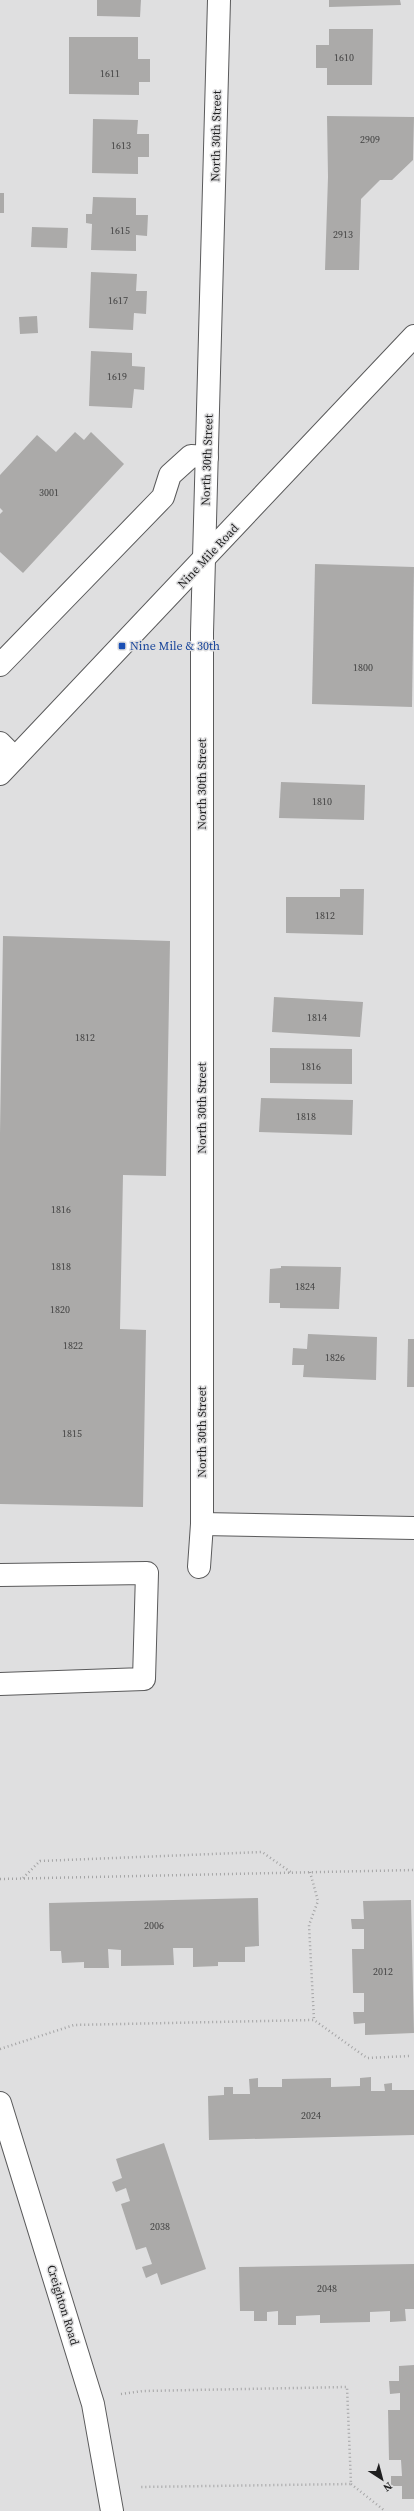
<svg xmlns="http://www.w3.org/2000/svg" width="414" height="2511" viewBox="0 0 414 2511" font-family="'Source Serif 4',serif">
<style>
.building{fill:#abaaa9}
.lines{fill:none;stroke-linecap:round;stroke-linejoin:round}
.minor-casing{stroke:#5a5a5b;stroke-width:24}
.major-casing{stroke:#5a5a5b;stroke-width:24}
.path{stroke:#a4a4a5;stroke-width:2.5;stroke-dasharray:1 3;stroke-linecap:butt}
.minor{stroke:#fff;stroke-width:22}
.major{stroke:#fff;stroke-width:22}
.transit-dot{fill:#1a4fb4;stroke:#dfdfe0;stroke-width:1.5}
.labels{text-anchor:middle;stroke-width:3;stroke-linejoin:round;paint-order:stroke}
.number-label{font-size:10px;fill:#424242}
.street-label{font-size:12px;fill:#1f1f20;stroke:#dfdfe0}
.transit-label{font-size:12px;fill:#164399;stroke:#dfdfe0;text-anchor:start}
</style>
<rect width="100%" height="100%" fill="#dfdfe0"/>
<g class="building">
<path d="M97,0H141L140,17L97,16Z"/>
<path d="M329,0H400L401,5L329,7Z"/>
<path d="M329,29H373L372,85H327V68H316V45H329Z"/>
<path d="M69,37H138V59H150V82H139V95L69,94Z"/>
<path d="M327,116L414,117L413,160L392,180H380L361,199L359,270H325L328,177Z"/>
<path d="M93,119L138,120L137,134H149V157H138V174L92,173Z"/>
<rect x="0" y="193" width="4" height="20"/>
<path d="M93,197L136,198V215H148L147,236L136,235V251L91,250L92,224L86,223V214H92Z"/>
<path d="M32,227L68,228L67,248L31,247Z"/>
<path d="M91,272L137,274L136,291H147L146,314L134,313L133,330L89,328Z"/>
<path d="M37,316L38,333L20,334L19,317Z"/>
<path d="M91,351L132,353V366L145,367L144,390L134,389L132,408L89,406Z"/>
<path d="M75,432L84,440L91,432L124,464L23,573L0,552V514L3,511L0,508V475L37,435L56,452Z"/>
<path d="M315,564L414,567L412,707L312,704Z"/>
<path d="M281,782L365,785L364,820L279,818Z"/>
<path d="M340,889H364L363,935L286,933V897H340Z"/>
<path d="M3,936L170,941L166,1176L123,1175L120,1329L146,1330L143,1507L0,1504V1133Z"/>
<path d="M274,997L363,1002L360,1037L272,1032Z"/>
<path d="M270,1048L352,1049V1084L270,1083Z"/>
<path d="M261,1098L353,1100L352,1135L259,1132Z"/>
<path d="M281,1266L341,1267L339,1309L280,1308V1303H269L270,1269L281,1268Z"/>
<path d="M308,1334L377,1337L376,1380L303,1377L304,1365H292L293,1348L307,1349Z"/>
<path d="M408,1339H414V1387H407Z"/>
<path d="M258,1898L259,1946L245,1947V1962H218V1966L193,1967V1948H173L174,1965L121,1966V1950L108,1949L109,1968H84V1962L62,1963L61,1951H50L49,1903Z"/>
<path d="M411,1900L414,2033L365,2035V2023L354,2024L353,2012H364V1993H353L352,1949H364V1929H352L351,1919H364L363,1901Z"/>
<path d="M371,2077V2091H385L384,2084L392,2083V2090H414V2135L209,2140L208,2096L224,2095V2087H233V2094H250L249,2079L258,2078V2087H282V2079L331,2078V2087L360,2086V2078Z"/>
<path d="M164,2143L206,2269L161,2285L157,2273L146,2278L142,2267L152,2264L146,2247L136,2250L121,2204L130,2201L126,2188L116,2192L112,2182L122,2178L116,2159Z"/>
<path d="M414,2264V2309H405L406,2321L390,2322V2311L370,2312V2322L320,2323V2315L296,2316V2325H278V2311L267,2312V2321H254V2311H240L239,2267Z"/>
<path d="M414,2365V2499H402V2486H391V2476H402L401,2460H389L388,2410H400V2393L390,2394L389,2381H399V2366Z"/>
</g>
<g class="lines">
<defs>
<g id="minor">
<path d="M0,665L163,497L170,475L191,456L207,457"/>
<path d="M0,743L15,758"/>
<path d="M202,1524L414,1528"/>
<path d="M199,1567L202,1524V633L219,0"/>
<path d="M0,1575L147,1573L144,1679L0,1684"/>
<path d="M0,2103L93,2404L112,2511"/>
</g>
<path id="major" d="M0,774L414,336"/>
</defs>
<use href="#minor" class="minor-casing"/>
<use href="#major" class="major-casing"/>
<g class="path">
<path d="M310,1872L318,1901L309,1925L314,2020"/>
<path d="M23,1878L40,1861L262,1852L292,1873"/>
<path d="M0,1879L414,1870"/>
<path d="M0,2049L74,2025L314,2020L367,2058L410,2056"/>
<path d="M121,2394L143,2391L347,2387L351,2484L139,2487"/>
<path d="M351,2484L385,2511"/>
</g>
<use href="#minor" class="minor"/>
<use href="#major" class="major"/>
</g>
<rect class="transit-dot" x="118" y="642" width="8" height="8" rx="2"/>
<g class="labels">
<g class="number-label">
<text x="344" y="61">1610</text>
<text x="110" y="77">1611</text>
<text x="370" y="143">2909</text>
<text x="121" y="149">1613</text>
<text x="120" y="234">1615</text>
<text x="343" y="238">2913</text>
<text x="118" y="304">1617</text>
<text x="117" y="380">1619</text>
<text x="49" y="496">3001</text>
<text x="363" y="671">1800</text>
<text x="322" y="805">1810</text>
<text x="325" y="919">1812</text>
<text x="317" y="1021">1814</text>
<text x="85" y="1041">1812</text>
<text x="311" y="1070">1816</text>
<text x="306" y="1120">1818</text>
<text x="61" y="1213">1816</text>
<text x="61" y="1270">1818</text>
<text x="305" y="1290">1824</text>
<text x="60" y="1313">1820</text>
<text x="73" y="1349">1822</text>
<text x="335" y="1361">1826</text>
<text x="72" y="1437">1815</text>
<text x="154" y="1929">2006</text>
<text x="383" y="1975">2012</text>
<text x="311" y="2119">2024</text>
<text x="160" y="2230">2038</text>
<text x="327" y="2292">2048</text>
</g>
<g class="street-label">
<text transform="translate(216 136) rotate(-89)" y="4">North 30th Street</text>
<text transform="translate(207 460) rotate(-88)" y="4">North 30th Street</text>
<text transform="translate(208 556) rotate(-47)" y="4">Nine Mile Road</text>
<text transform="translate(202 784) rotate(-90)" y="4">North 30th Street</text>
<text transform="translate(202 1108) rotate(-90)" y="4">North 30th Street</text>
<text transform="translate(202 1432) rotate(-90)" y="4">North 30th Street</text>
<text transform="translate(63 2305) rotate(73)" y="4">Creighton Road</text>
</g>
<g class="transit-label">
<text x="130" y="650">Nine Mile &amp; 30th</text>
</g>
</g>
<g transform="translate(382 2479) rotate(144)" stroke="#dfdfe0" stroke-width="3" paint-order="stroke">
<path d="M0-3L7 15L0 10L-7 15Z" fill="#1f1f20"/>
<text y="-6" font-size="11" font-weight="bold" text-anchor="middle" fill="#1f1f20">N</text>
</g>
</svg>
